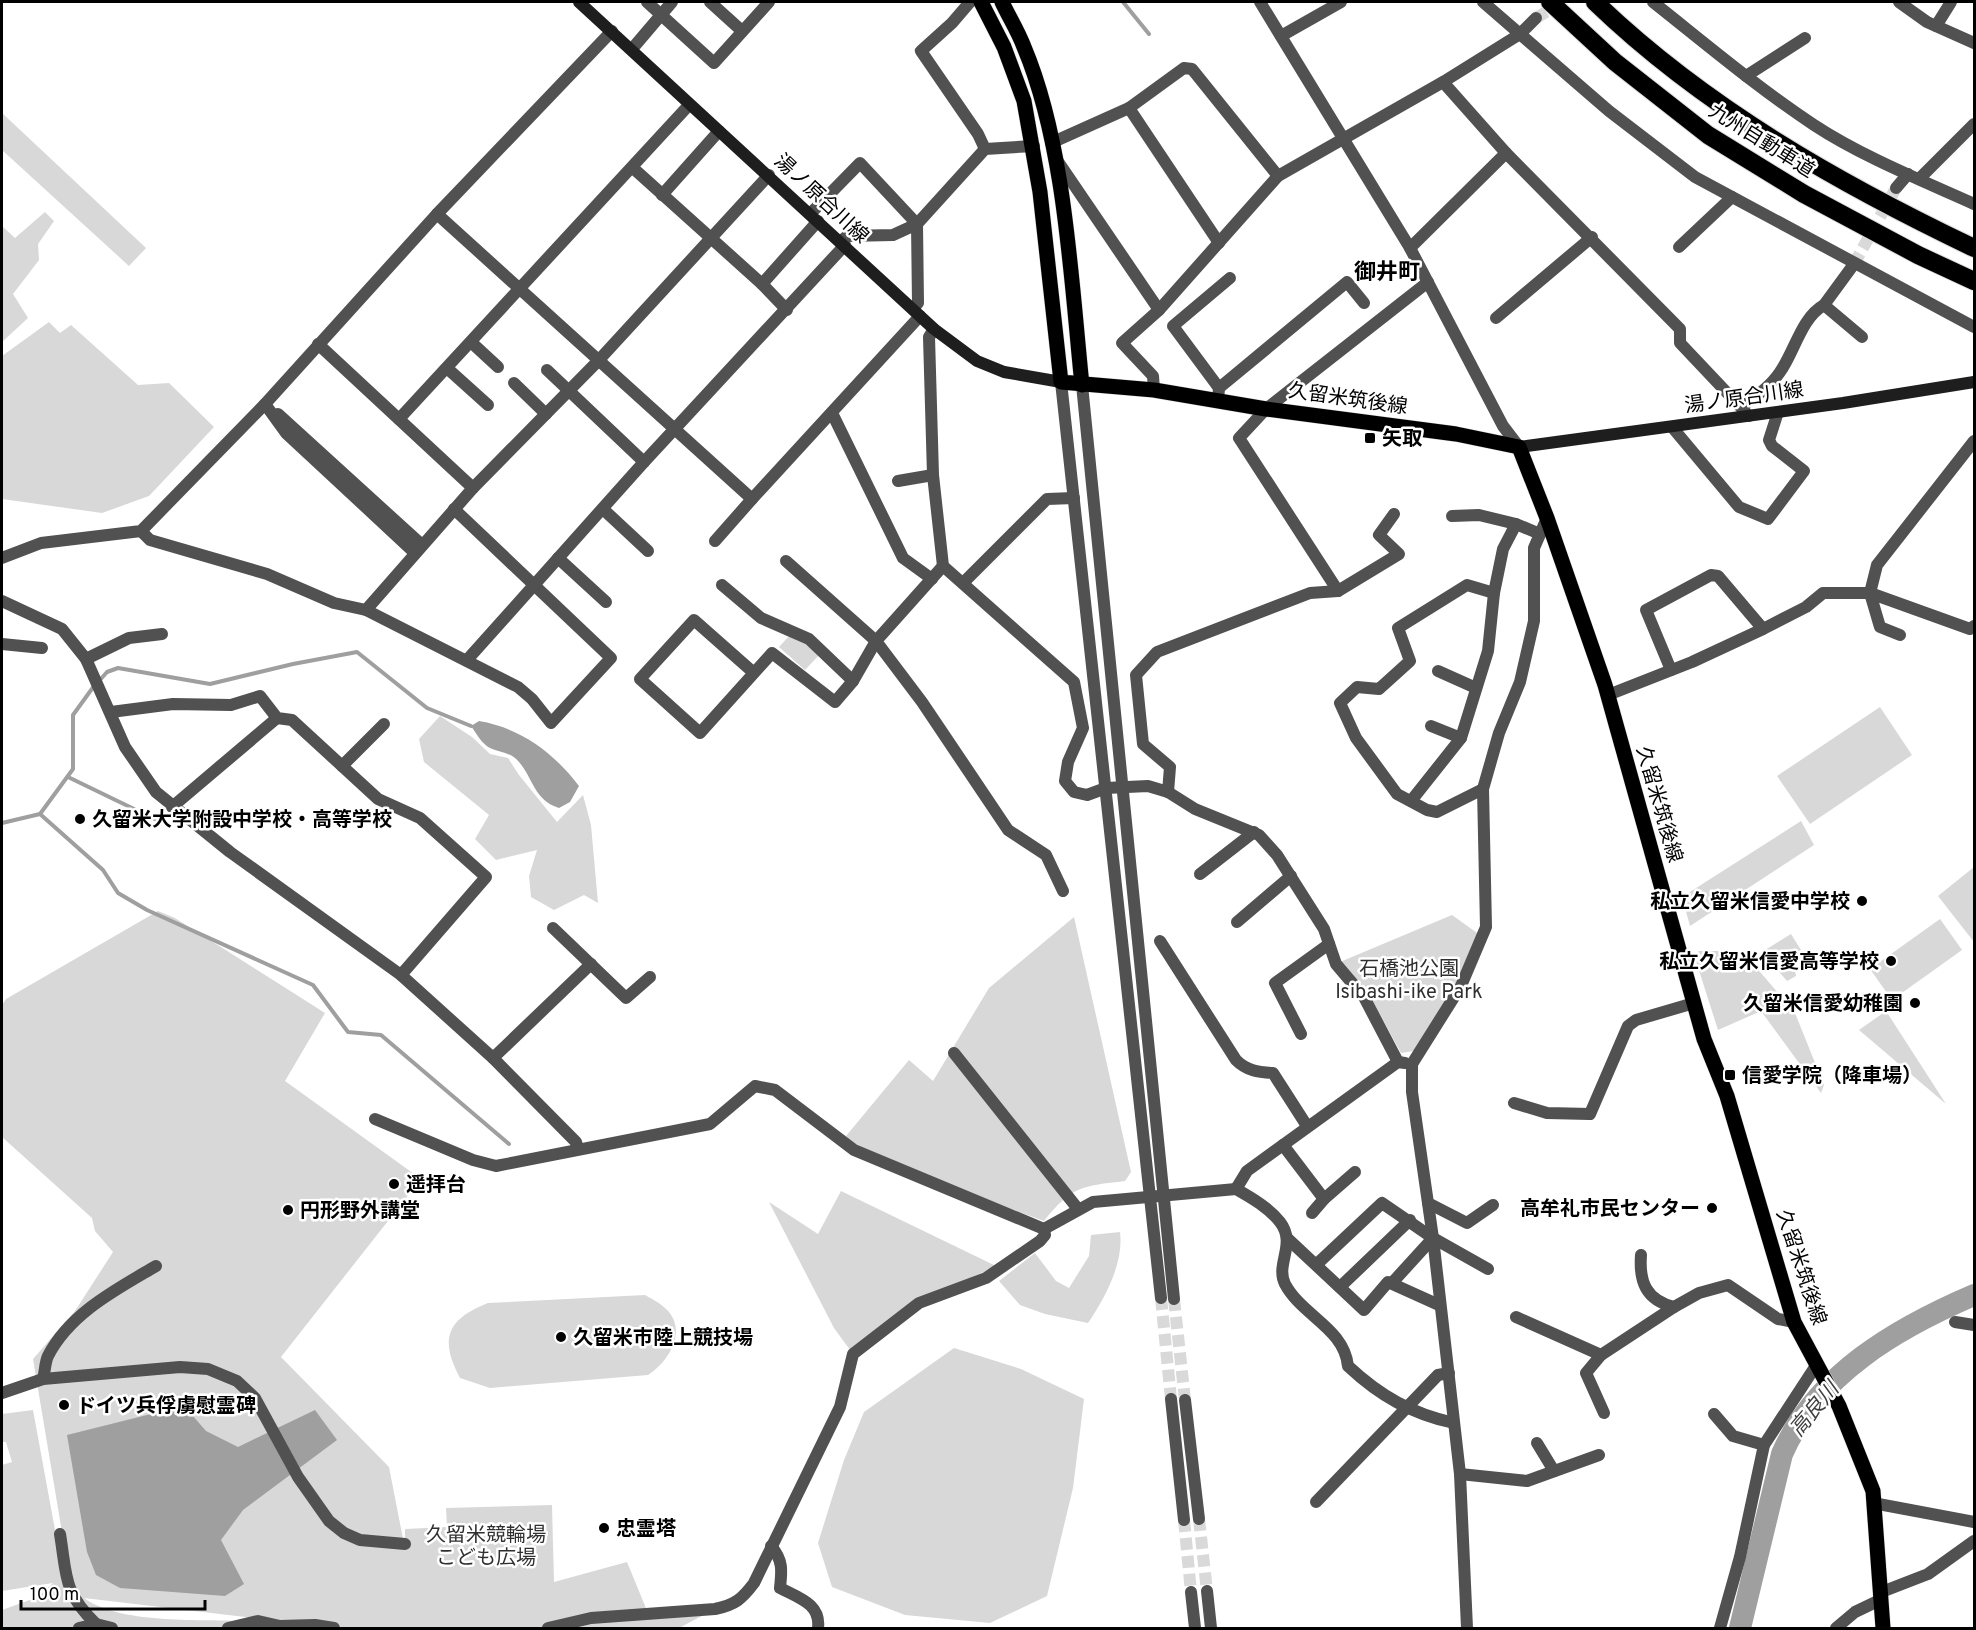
<svg xmlns="http://www.w3.org/2000/svg" width="1976" height="1630" viewBox="0 0 1976 1630" font-family="Overpass,'Noto Sans JP',sans-serif">
<style>
.green{fill:#d8d8d8}
.water{fill:#9f9f9f}
.lines{fill:none;stroke-linecap:round;stroke-linejoin:round}
.stream{stroke:#9f9f9f;stroke-width:4}
.river{stroke:#9f9f9f;stroke-width:22}
.minor-tunnel{stroke:#d9d9d9;stroke-width:12;stroke-dasharray:12 6;stroke-linecap:butt}
.tertiary-tunnel{stroke:#d9d9d9;stroke-width:12;stroke-dasharray:12 6;stroke-linecap:butt}
.primary-casing{stroke:#dbdbdb;stroke-width:16}
.motorway-casing{stroke:#dbdbdb;stroke-width:20}
.minor{stroke:#515151;stroke-width:12}
.tertiary{stroke:#515151;stroke-width:12}
.secondary{stroke:#1e1e1e;stroke-width:12}
.primary{stroke:#000;stroke-width:15}
.motorway{stroke:#000;stroke-width:18}
.poi-dot{fill:#000;stroke:#fff;stroke-width:2}
.labels{text-anchor:middle;stroke-width:5;stroke-linejoin:round;paint-order:stroke}
.street-label{font-size:20px;fill:#000;stroke:#fff}
.poi-label{font-size:20px;font-weight:bold;fill:#000;stroke:#fff;text-anchor:start}
.park-label{font-size:20px;fill:#2f2f2f;stroke:#fff}
.water-label{font-size:21px;font-style:italic;fill:#404040;stroke:#fff}
.quarter-label{font-size:22px;font-weight:bold;fill:#000;stroke:#fff}
</style>
<rect width="100%" height="100%" fill="#fff"/>
<g class="green">
<path d="M2,113L146,248L129,266L2,150Z"/>
<path d="M45,212L54,221L38,244L39,260L13,294L28,318L2,342V226L15,238Z"/>
<path d="M49,322L60,333L71,325L138,385L169,383L214,427L149,496L102,513L2,499V356Z"/>
<path d="M790,635L805,640L820,654L805,670L779,647Z"/>
<path d="M1880,707L1912,755L1810,824L1777,776Z"/>
<path d="M440,716L472,737L490,754L508,758L519,775L557,822L583,795L591,825L598,903L584,895L554,910L531,897L529,876L537,850L496,860L475,839L489,815L424,762L419,739Z"/>
<path d="M1801,821L1814,845L1690,926L1682,897Z"/>
<path d="M1974,867V942L1938,896Z"/>
<path d="M158,911L175,918L325,1013L285,1081L421,1179L281,1357L389,1467L405,1549V1529L447,1527L446,1508L552,1505L554,1582L627,1562L648,1613L715,1609L679,1628H258V1621L306,1624L84,1598C119,1624 197,1619 241,1621L251,1628H2V1610L38,1597L53,1583L2,1591V1465L12,1462L6,1442H2V1414L33,1410L66,1590L72,1592L33,1359L75,1311L113,1252L95,1231L92,1218L2,1137V1005L6,999Z"/>
<path d="M1452,915L1480,935L1458,983L1414,1051L1401,1053L1370,996L1340,962Z"/>
<path d="M1074,917L1131,1172L1125,1181C1082,1186 1072,1186 1044,1221L859,1153L846,1136L909,1060L933,1081L989,988Z"/>
<path d="M1940,919L1962,950L1892,1000L1870,969Z"/>
<path d="M1791,934L1801,950L1793,959L1796,976L1787,981L1762,952Z"/>
<path d="M1698,951H1720L1745,957L1761,973L1795,1013L1824,1085L1821,1093L1761,1011L1718,1030L1696,961L1702,957Z"/>
<path d="M1886,1011L1946,1104L1859,1030Z"/>
<path d="M841,1191L996,1266L919,1303L853,1354L834,1328L769,1202L818,1234Z"/>
<path d="M1120,1232C1124,1263 1105,1298 1088,1323L1045,1314L1020,1305L999,1281L1035,1253L1056,1281L1069,1288L1089,1256L1091,1235Z"/>
<path d="M645,1295C652,1299 660,1303 665,1308C689,1329 669,1362 648,1375L490,1388L460,1378C439,1339 447,1319 488,1303Z"/>
<path d="M954,1348L1021,1369L1084,1399L1073,1488L1047,1596L990,1623L905,1615L832,1587L818,1543L844,1460L864,1412Z"/>
</g>
<g class="water">
<path d="M479,721C521,728 554,753 579,786L570,802L559,808C534,800 533,778 519,762C511,752 500,753 490,748C482,744 476,733 471,726Z"/>
<path d="M175,1408H186L206,1431L238,1447L315,1410L337,1440L243,1510L221,1540L244,1584L225,1596L120,1588L96,1575L87,1552L67,1435Z"/>
</g>
<g class="lines">
<g class="stream">
<path d="M1123,2L1149,34"/>
<path d="M99,681L107,672L118,668L210,684L293,664L357,652L427,708L471,726"/>
<path d="M68,777L165,824"/>
<path d="M40,814L73,769V715L94,686"/>
<path d="M2,823L40,814L103,870L118,893L147,910L313,985L348,1032L381,1035L509,1144"/>
</g>
<path class="river" d="M1740,1628L1782,1454C1817,1374 1897,1328 1974,1295"/>
<g class="minor-tunnel">
<path d="M1536,18L1563,2"/>
<path d="M1854,264L1896,188"/>
</g>
<g class="tertiary-tunnel">
<path d="M1161,1298L1171,1399"/>
<path d="M1174,1299L1185,1400"/>
<path d="M1199,1519L1207,1591"/>
<path d="M1184,1520L1191,1592"/>
</g>
<defs>
<g id="primary">
<path d="M981,2L1004,47L1024,101L1040,192L1061,382L1154,390L1266,409L1456,434L1519,447L1547,518L1605,685L1704,1039L1727,1096L1794,1322L1839,1406L1873,1491L1883,1628"/>
<path d="M1002,2C1009,17 1018,31 1024,47C1065,144 1071,279 1082,385"/>
</g>
<g id="motorway">
<path d="M1550,2L1615,62L1708,135L1804,194L1918,255L1974,281"/>
<path d="M1595,2C1704,107 1838,183 1974,248"/>
</g>
</defs>
<use href="#primary" class="primary-casing"/>
<use href="#motorway" class="motorway-casing"/>
<g class="minor">
<path d="M647,2L714,63L769,2"/>
<path d="M710,2L742,31"/>
<path d="M970,2L952,23L921,51L978,134L985,149"/>
<path d="M1260,2L1410,248L1503,426L1519,447"/>
<path d="M1483,2L1609,111L1695,177L1974,327"/>
<path d="M1653,2C1706,44 1758,88 1814,125C1861,156 1923,181 1974,204"/>
<path d="M1899,2L1927,22L1974,43"/>
<path d="M1936,26L1951,2"/>
<path d="M1281,36L1341,2"/>
<path d="M632,49L672,2"/>
<path d="M1746,76L1805,38"/>
<path d="M1443,82L1506,153L1680,329V343L1749,416"/>
<path d="M1129,108L1219,243"/>
<path d="M1051,143L1129,108L1184,68L1192,69L1278,176"/>
<path d="M1057,160L1159,310"/>
<path d="M633,168L762,284L787,310"/>
<path d="M1919,179L1974,124"/>
<path d="M1896,188L1908,174"/>
<path d="M662,195L719,131"/>
<path d="M437,214L752,499L920,316"/>
<path d="M810,214L860,163L917,224L985,149L1034,146"/>
<path d="M841,241L847,236L893,235L917,224L918,303L913,309"/>
<path d="M1679,247L1732,197"/>
<path d="M1410,248L1506,153"/>
<path d="M1854,264L1824,305L1862,337"/>
<path d="M762,284L818,221"/>
<path d="M1496,318L1592,237"/>
<path d="M934,329L929,337L933,475L943,566L1074,682L1083,728L1068,762L1065,781L1074,792L1087,795L1106,788L1148,786L1168,792L1195,809L1259,835L1277,855L1324,929L1336,964L1364,997L1398,1062"/>
<path d="M472,343L498,367"/>
<path d="M318,344L473,488L598,361L769,175"/>
<path d="M448,369L488,405"/>
<path d="M547,370L644,462"/>
<path d="M514,383L546,414"/>
<path d="M1219,388L1173,326L1230,278"/>
<path d="M1154,390L1153,376L1122,343L1159,310L1278,176L1443,82L1520,34L1536,18"/>
<path d="M1218,401L1219,388L1347,282L1364,303"/>
<path d="M265,404L286,433L415,553"/>
<path d="M1741,407C1755,397 1770,387 1780,372C1795,351 1801,318 1824,305"/>
<path d="M832,413L903,558L932,579"/>
<path d="M278,414L422,545"/>
<path d="M399,419L689,105"/>
<path d="M1672,427L1739,507L1768,519L1804,471L1772,446L1769,440L1778,412"/>
<path d="M898,481L933,475"/>
<path d="M603,509L648,551"/>
<path d="M1394,514L1379,535L1399,554L1338,591L1239,438L1266,409L1428,282"/>
<path d="M1452,516L1479,515L1516,524"/>
<path d="M141,531L150,540L267,574L334,603L366,610L518,687L532,699L551,723L611,658L454,509"/>
<path d="M715,541L752,499"/>
<path d="M2,558L41,543L141,531L265,404L437,214L612,31"/>
<path d="M558,558L606,602"/>
<path d="M943,566L876,641L922,702L1008,830L1046,855L1063,891"/>
<path d="M963,583L1047,499L1074,498"/>
<path d="M722,585L761,618L809,639L853,681L876,641L786,561"/>
<path d="M2,601L62,629L86,659L125,747L156,792L230,852L401,975L493,1058L576,1142L578,1149"/>
<path d="M366,610L473,488"/>
<path d="M1900,635L1880,627L1870,593L1877,565L1974,441"/>
<path d="M2,644L42,648"/>
<path d="M86,659L129,638L162,634"/>
<path d="M467,660L644,462L845,245"/>
<path d="M1671,670L1646,610L1711,575L1718,576L1763,629"/>
<path d="M1438,671L1476,688"/>
<path d="M754,673L694,620L640,679L700,733L772,653L835,702L853,681"/>
<path d="M1608,695L1692,662L1763,629L1806,607L1823,593H1870L1970,629L1974,626"/>
<path d="M111,712L173,704L231,705L260,696L277,718L292,720L378,799L420,818L486,877L401,975"/>
<path d="M1431,726L1461,738"/>
<path d="M342,766L384,724"/>
<path d="M1483,789L1437,812L1427,810L1397,794L1356,738L1340,703L1357,687L1379,689L1410,661L1398,628L1467,585L1494,593L1503,549L1516,524L1540,534"/>
<path d="M1168,792L1170,767L1143,744L1136,675L1157,652L1310,593L1338,591"/>
<path d="M1411,801L1461,738L1488,651L1494,593"/>
<path d="M172,807L277,718"/>
<path d="M1200,874L1254,832"/>
<path d="M1237,922L1291,876"/>
<path d="M553,928L626,998L650,977"/>
<path d="M1160,941L1236,1060C1247,1071 1258,1072 1273,1073L1307,1126"/>
<path d="M1301,1034L1275,983L1329,944"/>
<path d="M954,1053L1078,1209"/>
<path d="M493,1058L591,964"/>
<path d="M1514,1103L1547,1113L1590,1114L1628,1026L1636,1020L1694,1003"/>
<path d="M375,1119L473,1160L496,1166L710,1124L755,1086L775,1090L854,1150L1044,1229"/>
<path d="M1283,1145L1324,1199L1355,1172"/>
<path d="M1236,1189L1247,1171L1398,1062L1405,1063"/>
<path d="M1428,1203L1467,1223L1493,1205"/>
<path d="M1312,1213L1324,1199"/>
<path d="M1288,1239L1364,1310L1388,1282L1439,1305"/>
<path d="M1641,1255C1639,1282 1646,1300 1674,1307L1699,1293L1728,1285L1778,1319L1794,1322"/>
<path d="M1317,1264L1382,1203L1433,1238L1488,1269"/>
<path d="M1392,1283L1433,1238"/>
<path d="M1340,1287L1410,1220"/>
<path d="M1516,1317L1601,1355L1674,1307"/>
<path d="M1955,1322L1974,1325"/>
<path d="M1601,1355L1586,1373L1604,1413"/>
<path d="M43,1379C45,1372 45,1362 48,1356C70,1313 117,1289 156,1266"/>
<path d="M1714,1414L1733,1436L1764,1445"/>
<path d="M1537,1443L1554,1471"/>
<path d="M1460,1474L1527,1481L1599,1455"/>
<path d="M1316,1502L1438,1375L1449,1373"/>
<path d="M1873,1503L1974,1522"/>
<path d="M60,1534C67,1577 63,1592 96,1624"/>
<path d="M771,1546C783,1560 782,1570 780,1588C799,1598 821,1604 818,1628"/>
<path d="M1879,1593L1928,1574L1974,1541"/>
<path d="M79,1628L96,1624L112,1628"/>
<path d="M228,1628L258,1621L280,1626L315,1625L334,1628"/>
<path d="M548,1628L591,1618L715,1609C735,1605 742,1599 754,1583L840,1407L853,1354L919,1303L986,1278L1040,1241L1045,1235L1044,1229L1093,1202L1236,1189C1252,1198 1269,1208 1280,1222C1297,1244 1275,1264 1285,1284C1302,1316 1344,1328 1348,1366C1380,1396 1412,1414 1454,1423"/>
<path d="M1467,1628L1460,1474L1433,1238L1412,1092V1064L1461,986L1486,927L1483,789L1499,733L1520,682L1534,621V548L1547,518"/>
<path d="M1720,1628L1740,1557L1764,1445L1817,1364"/>
<path d="M1836,1628L1855,1612L1880,1600"/>
</g>
<g class="tertiary">
<path d="M1061,382L1161,1298"/>
<path d="M1082,385L1174,1299"/>
<path d="M2,1393L43,1379L180,1367L208,1369L237,1381L255,1398L298,1477L329,1521L344,1533L360,1540L405,1544"/>
<path d="M1171,1399L1184,1520"/>
<path d="M1185,1400L1199,1519"/>
<path d="M1207,1591L1211,1628"/>
<path d="M1191,1592L1195,1628"/>
</g>
<g class="secondary">
<path d="M579,2L934,329L977,361L1004,372L1061,382"/>
<path d="M1519,447L1843,403L1974,382"/>
</g>
<use href="#primary" class="primary"/>
<use href="#motorway" class="motorway"/>
</g>
<g class="poi-dot">
<rect x="1364" y="432" width="12" height="12" rx="3"/>
<circle cx="80" cy="819" r="6"/>
<circle cx="1862" cy="901" r="6"/>
<circle cx="1891" cy="961" r="6"/>
<circle cx="1915" cy="1003" r="6"/>
<rect x="1724" y="1069" width="12" height="12" rx="3"/>
<circle cx="394" cy="1184" r="6"/>
<circle cx="1712" cy="1208" r="6"/>
<circle cx="288" cy="1210" r="6"/>
<circle cx="561" cy="1337" r="6"/>
<circle cx="64" cy="1405" r="6"/>
<circle cx="604" cy="1528" r="6"/>
</g>
<g class="labels">
<g class="street-label">
<text transform="translate(1762 140) rotate(32)" y="7">九州自動車道</text>
<text transform="translate(822 198) rotate(43)" y="7">湯ノ原合川線</text>
<text transform="translate(1744 397) rotate(-8)" y="7">湯ノ原合川線</text>
<text transform="translate(1348 398) rotate(8)" y="7">久留米筑後線</text>
<text transform="translate(1660 804) rotate(74)" y="7">久留米筑後線</text>
<text transform="translate(1802 1267) rotate(72)" y="7">久留米筑後線</text>
</g>
<g class="poi-label">
<text x="1382" y="445">矢取</text>
<text x="92" y="826">久留米大学附設中学校・高等学校</text>
<text x="1850" y="908" text-anchor="end">私立久留米信愛中学校</text>
<text x="1879" y="968" text-anchor="end">私立久留米信愛高等学校</text>
<text x="1903" y="1010" text-anchor="end">久留米信愛幼稚園</text>
<text x="1742" y="1082">信愛学院（降車場）</text>
<text x="406" y="1191">遥拝台</text>
<text x="1700" y="1215" text-anchor="end">高牟礼市民センター</text>
<text x="300" y="1217">円形野外講堂</text>
<text x="573" y="1344">久留米市陸上競技場</text>
<text x="76" y="1412">ドイツ兵俘虜慰霊碑</text>
<text x="616" y="1535">忠霊塔</text>
</g>
<g class="park-label">
<text x="1409" y="975">石橋池公園<tspan x="1409" dy="23">Isibashi-ike Park</tspan></text>
<text x="486" y="1541">久留米競輪場<tspan x="486" dy="23">こども広場</tspan></text>
</g>
<g class="water-label">
<text transform="translate(1814 1409) rotate(-50)" y="7">高良川</text>
</g>
<g class="quarter-label">
<text x="1387" y="279">御井町</text>
</g>
</g>
<rect width="1976" height="1630" fill="none" stroke="#000000" stroke-width="6"/>
<path d="M21 1600v9h184v-9" fill="none" stroke="#000000" stroke-width="3"/>
<text x="30" y="1600" font-size="18" fill="#000000" stroke="#ffffff" stroke-width="4.5" paint-order="stroke">100 m</text>
</svg>
